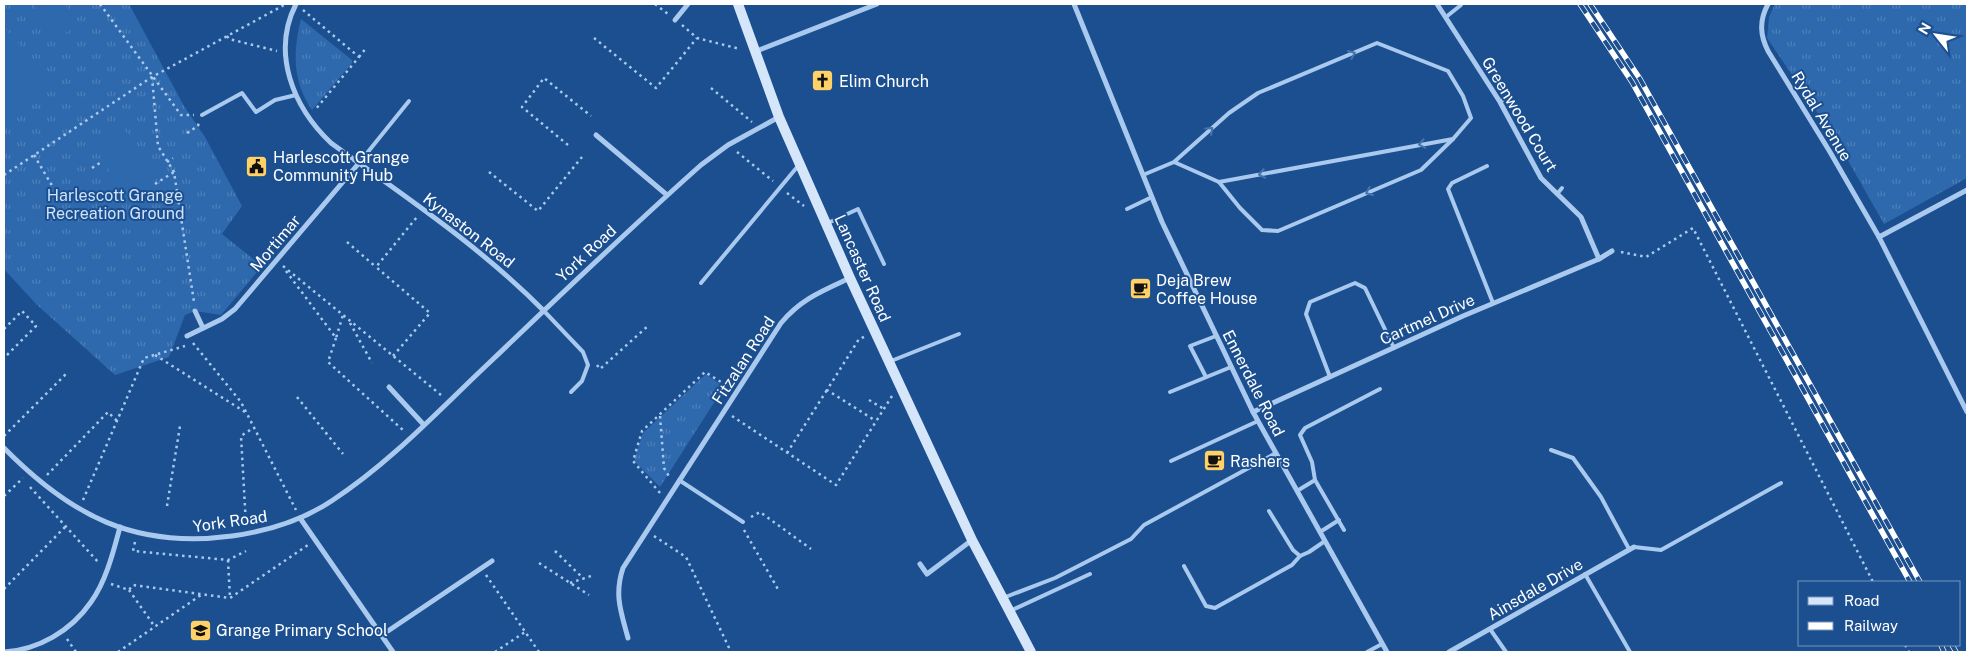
<svg xmlns="http://www.w3.org/2000/svg" width="1971" height="656" viewBox="0 0 1971 656" font-family="'Public Sans',sans-serif">
<style>
.grass{fill:url(#grass-tufts)}
.pitch{fill:#2e69ad}
.lines{fill:none;stroke-linecap:round;stroke-linejoin:round}
.path{stroke:#a9c9ee;stroke-width:2.5;stroke-dasharray:2.5 4;stroke-linecap:butt}
.lane{stroke:#a9c9ee;stroke-width:4}
.street{stroke:#a9c9ee;stroke-width:5}
.secondary{stroke:#d6e6fa;stroke-width:10}
.rail-casing{stroke:#fff;stroke-width:5.5}
.rail{stroke:#1b4f8f;stroke-width:4;stroke-dasharray:11;stroke-linecap:butt}
.oneway{stroke:#4674ac}
.labels{text-anchor:middle;stroke-width:4;stroke-linejoin:round;paint-order:stroke}
.poi-label{font-size:16px;fill:#fff;stroke:#1b4f8f;text-anchor:start}
.street-label{font-size:16px;fill:#fff;stroke:#1b4f8f}
.park-label{font-size:16px;fill:#cfe3fa;stroke:#1b4f8f}
</style>
<defs>
<pattern id="grass-tufts" width="24" height="20" patternUnits="userSpaceOnUse" patternTransform="scale(1.25)"><rect width="24" height="20" fill="#2e69ad"/><path d="M3 7l-1-3M5 7V3M7 7l1-3M15 17l-1-3M17 17v-4M19 17l1-3" fill="none" stroke="#4d80b9"/></pattern>
</defs>
<rect width="100%" height="100%" fill="#1b4f8f"/>
<g class="grass">
<path d="M4,4H129L184,106L205,137L242,206L222,234L262,266L221,315L195,311L185,315L169,357L115,375L36,304L4,269Z"/>
<path d="M1775,4H1967V178L1884,224L1838,143L1767,38L1769,17Z"/>
<path d="M301,19L352,60V63L312,110C292,81 293,51 301,19Z"/>
<path d="M706,374L724,387L660,487L634,461L643,433Z"/>
</g>
<g class="pitch">
<path d="M34,4H65L77,27L52,39Z"/>
<path d="M4,27L47,78L4,114Z"/>
<path d="M123,127L155,184L126,201L94,144Z"/>
</g>
<g class="lines">
<g class="path">
<path d="M100,4L181,115H194"/>
<path d="M655,4L668,14"/>
<path d="M303,10L359,57L315,110"/>
<path d="M682,25L697,38L740,49"/>
<path d="M227,36L229,39L277,51"/>
<path d="M594,38L656,88L697,38"/>
<path d="M359,57L366,48"/>
<path d="M152,77L158,146L174,172L194,302"/>
<path d="M711,88L752,122"/>
<path d="M187,133L198,126L199,122"/>
<path d="M568,145L522,107L544,78L591,116"/>
<path d="M737,152L773,181"/>
<path d="M34,155L51,184L52,183"/>
<path d="M167,162L173,158"/>
<path d="M92,168L103,161"/>
<path d="M489,172L538,211L582,157"/>
<path d="M4,175L152,77L286,4"/>
<path d="M155,184L174,172"/>
<path d="M787,193L804,206"/>
<path d="M347,242L376,267"/>
<path d="M1621,252L1646,257L1693,228L1873,582"/>
<path d="M283,266L441,395"/>
<path d="M286,271L336,338L343,315"/>
<path d="M350,323L372,363"/>
<path d="M4,329L22,311L36,326L4,358"/>
<path d="M864,337L859,339L827,390L876,421"/>
<path d="M336,338L328,362L404,431"/>
<path d="M193,343L241,402L296,510"/>
<path d="M155,355L245,412"/>
<path d="M393,356L430,313L376,267L417,217"/>
<path d="M597,365L600,369L649,325"/>
<path d="M297,397L343,454"/>
<path d="M869,400L884,409"/>
<path d="M660,416L664,468L670,478"/>
<path d="M732,416L836,485L892,396"/>
<path d="M4,436L68,372"/>
<path d="M787,453L827,390"/>
<path d="M47,475L108,412L117,421"/>
<path d="M30,487L99,563"/>
<path d="M660,493L633,461L642,431L705,372L729,387"/>
<path d="M4,496L23,478"/>
<path d="M83,500L144,358L185,346"/>
<path d="M167,506L180,426"/>
<path d="M751,517L760,512L811,549"/>
<path d="M246,525L241,436L253,428"/>
<path d="M744,530L779,591"/>
<path d="M654,536L686,557L731,652"/>
<path d="M135,542L133,551L228,560L246,551"/>
<path d="M555,551L584,579"/>
<path d="M228,560L230,598"/>
<path d="M539,563L589,595"/>
<path d="M486,575L539,652"/>
<path d="M570,583L591,576"/>
<path d="M111,584L129,590L133,585L230,598L308,545"/>
<path d="M4,589L65,527"/>
<path d="M129,590L155,627"/>
<path d="M67,639L76,652"/>
<path d="M1905,645L1909,652"/>
<path d="M118,652L201,595"/>
<path d="M495,652L525,632"/>
</g>
<g class="lane">
<path d="M1446,17L1461,5"/>
<path d="M1500,102L1509,95"/>
<path d="M202,115L242,93L256,112L275,100L296,95"/>
<path d="M359,163L409,101"/>
<path d="M1487,166L1452,183L1448,189L1493,303"/>
<path d="M1143,175L1174,162L1229,113L1258,93L1377,43L1448,71L1463,96L1471,118L1453,139L1219,182L1174,162"/>
<path d="M1219,182L1240,208L1262,230L1278,231L1421,170L1453,139"/>
<path d="M1557,194L1562,188"/>
<path d="M1127,209L1152,197"/>
<path d="M828,223L858,209L884,264"/>
<path d="M701,283L798,166"/>
<path d="M544,311L583,352L588,365L582,381L571,392"/>
<path d="M891,361L959,334"/>
<path d="M1206,377L1190,346L1216,336"/>
<path d="M1330,377L1306,314L1310,302L1355,283L1365,288L1394,348"/>
<path d="M1170,392L1231,367"/>
<path d="M1551,450L1573,458L1601,497L1629,549"/>
<path d="M1171,461L1258,421"/>
<path d="M679,480L743,522"/>
<path d="M1315,480L1344,530"/>
<path d="M1297,491L1315,480L1312,462L1300,435L1305,428L1380,389"/>
<path d="M1269,511L1293,550L1300,556L1309,552L1325,541"/>
<path d="M1320,532L1339,520"/>
<path d="M1634,547L1661,550L1781,483"/>
<path d="M1184,566L1206,606L1215,608L1292,565L1300,556"/>
<path d="M1585,574L1630,652"/>
<path d="M1003,598L1055,578L1131,539L1144,525L1276,453"/>
<path d="M1010,611L1090,574"/>
<path d="M1490,629L1506,652"/>
<path d="M1367,652L1382,644"/>
</g>
<g class="street">
<path d="M296,4C271,53 293,107 331,143C404,196 480,246 544,311"/>
<path d="M1074,4L1162,222L1253,412L1387,652"/>
<path d="M1437,4L1500,102L1541,178L1581,217L1599,259"/>
<path d="M1768,4C1759,21 1760,35 1768,51L1830,152L1879,237L1967,412"/>
<path d="M675,20L688,4"/>
<path d="M754,52L877,4"/>
<path d="M596,135L667,195"/>
<path d="M1879,237L1967,190"/>
<path d="M195,311L203,328"/>
<path d="M187,336L222,319L235,309L359,163"/>
<path d="M389,387L424,425"/>
<path d="M1253,412L1463,316L1599,259L1612,251"/>
<path d="M4,448C71,516 135,549 232,536C268,531 302,521 333,500C391,462 439,410 489,363C559,296 629,229 701,165L728,145L779,117"/>
<path d="M300,518L393,652"/>
<path d="M920,564L927,574L972,540"/>
<path d="M382,635L492,561"/>
<path d="M628,638C621,612 614,595 623,568L781,323C801,299 822,291 850,278"/>
<path d="M4,652C38,650 71,631 91,602C106,581 113,553 120,527"/>
<path d="M1449,652L1634,547"/>
</g>
<path class="secondary" d="M738,4L779,117L850,278L972,540L1031,652"/>
<defs>
<g id="rail">
<path d="M1580,4L1632,82L1910,582"/>
<path d="M1590,4L1640,79L1920,582"/>
<path d="M1941,645L1944,652"/>
<path d="M1952,645L1956,652"/>
</g>
</defs>
<use href="#rail" class="rail-casing"/>
<use href="#rail" class="rail"/>
</g>
<defs><path id="oneway-chevron" d="M-2-3.5L2.5 0L-2 3.5" fill="none" stroke-width="1.6" stroke-linecap="round" stroke-linejoin="round" transform="scale(1.25)"/></defs>
<g class="oneway">
<use href="#oneway-chevron" transform="translate(1352 54) rotate(-23)"/>
<use href="#oneway-chevron" transform="translate(1210 130) rotate(-42)"/>
<use href="#oneway-chevron" transform="translate(1422 144) rotate(170)"/>
<use href="#oneway-chevron" transform="translate(1262 174) rotate(170)"/>
<use href="#oneway-chevron" transform="translate(1369 192) rotate(157)"/>
</g>
<defs>
<symbol id="church-square" viewBox="-11 -11 22 22"><rect x="-9" y="-9" width="18" height="18" rx="4" fill="#ffd166" stroke="#1b4f8f"/><path d="M-1.2-6h2.4v3.5h3.3v2.4h-3.3V6h-2.4V-.1h-3.3v-2.4h3.3Z" fill="#111"/></symbol>
<symbol id="civic-square" viewBox="-11 -11 22 22"><rect x="-9" y="-9" width="18" height="18" rx="4" fill="#ffd166" stroke="#1b4f8f"/><path d="M-.6-6.5H3V-4.5H.6V-3L4-1V1h2V6H-6V1h2V-1L-.6-3ZM-1.2 2.5V6h2.4V2.5Z" fill="#111"/></symbol>
<symbol id="cafe-square" viewBox="-11 -11 22 22"><rect x="-9" y="-9" width="18" height="18" rx="4" fill="#ffd166" stroke="#1b4f8f"/><path d="M-5.5-4.5H6V0H3Q3 3.5 0 3.5H-2.5Q-5.5 3.5-5.5 0ZM3-3.2v2h1.7v-2ZM-6 4.5H4V6H-6Z" fill="#111"/></symbol>
<symbol id="school-square" viewBox="-11 -11 22 22"><rect x="-9" y="-9" width="18" height="18" rx="4" fill="#ffd166" stroke="#1b4f8f"/><path d="M0-5L7-2L0 1L-7-2ZM-4 1L0 2.5L4 1V4Q0 6-4 4Z" fill="#111"/></symbol>
</defs>
<g fill-rule="evenodd">
<use href="#church-square" x="810" y="68" width="25" height="25"/>
<use href="#civic-square" x="244" y="154" width="25" height="25"/>
<use href="#cafe-square" x="1128" y="276" width="25" height="25"/>
<use href="#cafe-square" x="1202" y="448" width="25" height="25"/>
<use href="#school-square" x="188" y="618" width="25" height="25"/>
</g>
<g class="labels">
<g class="poi-label">
<text x="839" y="87">Elim Church</text>
<text x="273" y="163">Harlescott Grange<tspan x="273" dy="18">Community Hub</tspan></text>
<text x="1156" y="286">Deja Brew<tspan x="1156" dy="18">Coffee House</tspan></text>
<text x="1230" y="467">Rashers</text>
<text x="216" y="636">Grange Primary School</text>
</g>
<g class="street-label">
<text transform="translate(1520 114) rotate(59)" y="6">Greenwood Court</text>
<text transform="translate(1822 116) rotate(59)" y="6">Rydal Avenue</text>
<text transform="translate(469 230) rotate(38)" y="6">Kynaston Road</text>
<text transform="translate(275 243) rotate(-50)" y="6">Mortimar</text>
<text transform="translate(586 253) rotate(-43)" y="6">York Road</text>
<text transform="translate(863 268) rotate(66)" y="6">Lancaster Road</text>
<text transform="translate(1427 319) rotate(-24)" y="6">Cartmel Drive</text>
<text transform="translate(743 360) rotate(-57)" y="6">Fitzalan Road</text>
<text transform="translate(1254 383) rotate(63)" y="6">Ennerdale Road</text>
<text transform="translate(230 521) rotate(-8)" y="6">York Road</text>
<text transform="translate(1535 589) rotate(-30)" y="6">Ainsdale Drive</text>
</g>
<g class="park-label">
<text x="115" y="201">Harlescott Grange<tspan x="115" dy="18">Recreation Ground</tspan></text>
</g>
</g>
<rect width="1971" height="656" fill="none" stroke="#ffffff" stroke-width="10"/>
<rect x="1798" y="581" width="162" height="65" fill="#1b4f8f" stroke="#7695bc"/>
<rect x="1808" y="597" width="25" height="8" fill="#d6e6fa" stroke="#7695bc"/>
<text x="1844" y="606" font-size="15" fill="#ffffff">Road</text>
<rect x="1808" y="622" width="25" height="8" fill="#ffffff" stroke="#7695bc"/>
<text x="1844" y="631" font-size="15" fill="#ffffff">Railway</text>
<g transform="translate(1936 35) rotate(300)" stroke="#1b4f8f" stroke-width="4" paint-order="stroke">
<path d="M0-4L9 19L0 12L-9 19Z" fill="#ffffff"/>
<text y="-8" font-size="14" font-weight="bold" text-anchor="middle" fill="#ffffff">N</text>
</g>
</svg>
